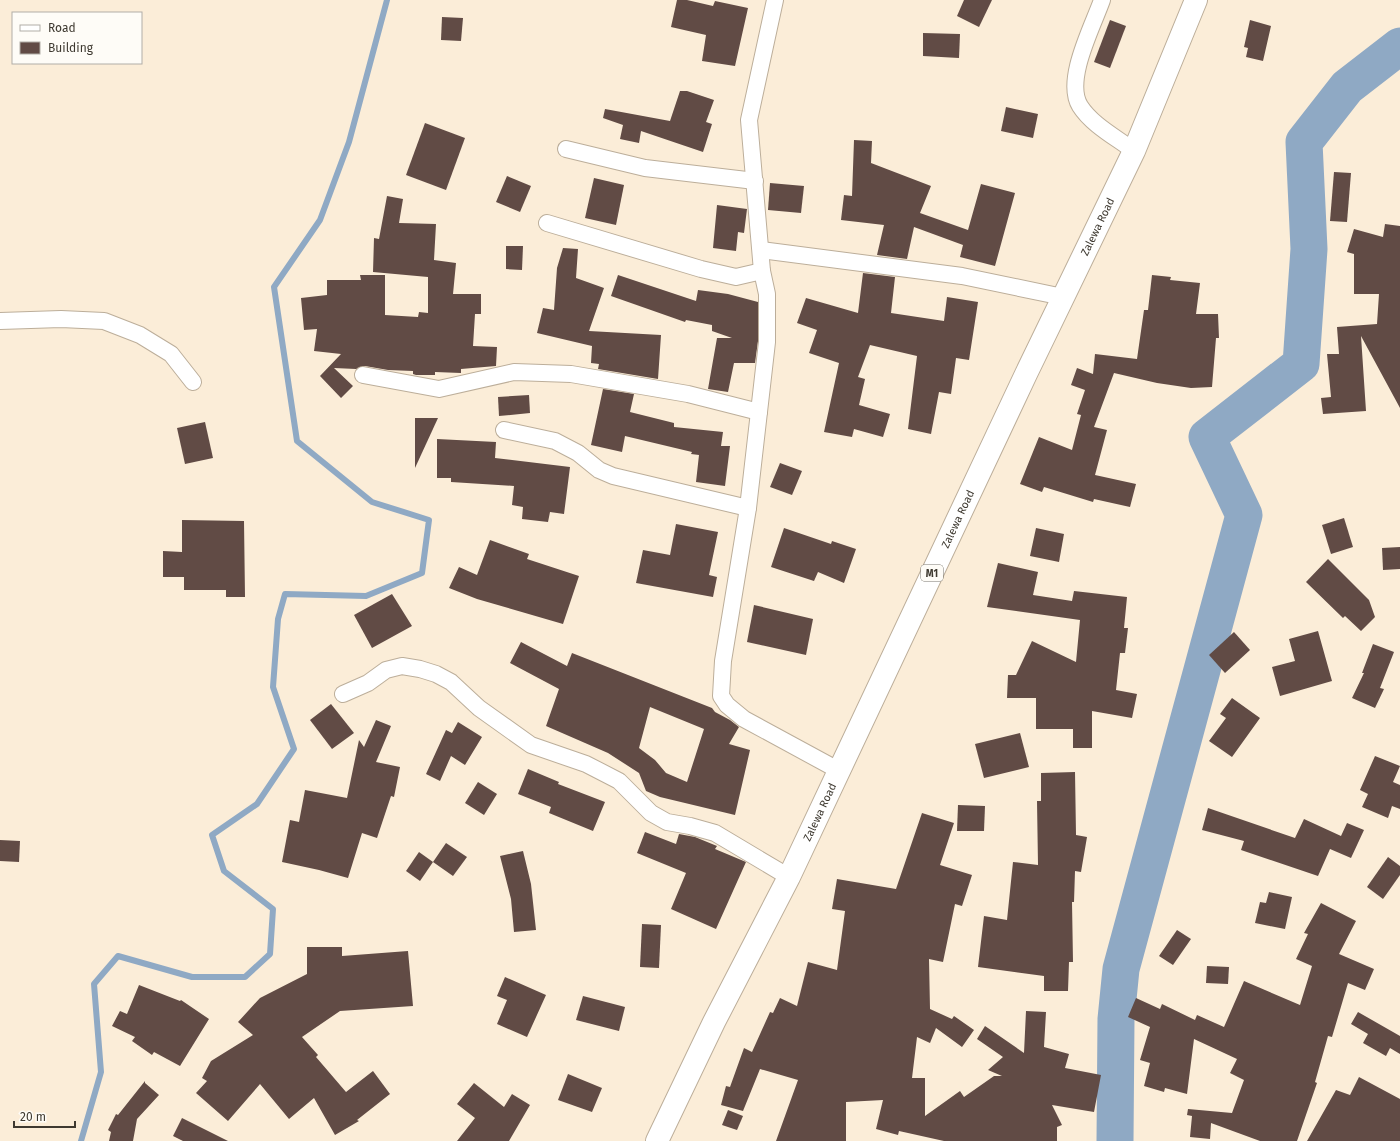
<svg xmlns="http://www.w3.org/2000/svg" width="1400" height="1141" viewBox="0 0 1400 1141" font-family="'Fira Sans',sans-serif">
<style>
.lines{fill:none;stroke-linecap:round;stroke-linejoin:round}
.stream{stroke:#8fa9c4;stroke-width:6}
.river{stroke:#8fa9c4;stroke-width:37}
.building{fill:#614b45;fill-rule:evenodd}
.minor-casing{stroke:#bcae9a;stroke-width:18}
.trunk-casing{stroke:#bcae9a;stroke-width:24}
.minor{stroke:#fff;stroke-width:16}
.trunk{stroke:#fff;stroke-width:22}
.labels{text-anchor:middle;stroke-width:4;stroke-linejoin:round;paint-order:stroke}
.shield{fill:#fefcf7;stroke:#78746c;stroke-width:1}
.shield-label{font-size:10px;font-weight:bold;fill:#3e3930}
.street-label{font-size:11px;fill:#3e3930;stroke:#fefcf7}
</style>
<rect width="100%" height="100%" fill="#fbedd8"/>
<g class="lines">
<path class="stream" d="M81,1141L101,1072L94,984L118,956L192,977H245L270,954L273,909L224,871L212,835L257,804L294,749L273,687L278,619L285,594L366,596L422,573L429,520L372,502L297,441L274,287L320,220L349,142L387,0"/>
<path class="river" d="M1115,1141L1116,1019L1121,969L1244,515L1207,437L1301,364L1309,249L1304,142L1347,87L1400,46"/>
</g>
<g class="building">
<path d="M677,0H687L713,6L715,1L748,8L735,66L702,61L706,35L671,27Z"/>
<path d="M964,0H992L979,27L957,16Z"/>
<path d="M442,17L463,18L461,41L441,40Z"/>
<path d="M1110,20L1126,26L1110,68L1094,62Z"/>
<path d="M1250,20L1271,26L1263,61L1246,57L1248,48L1244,47Z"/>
<path d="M923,33L960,34L959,58L923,56Z"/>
<path d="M680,91H687L714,100L706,122L712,124L703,152L641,131L639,143L620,139L623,125L603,118L605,109L670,121Z"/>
<path d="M1006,107L1038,114L1033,138L1001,131Z"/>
<path d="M425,123L465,138L446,190L406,175Z"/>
<path d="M854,140L872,141L871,163L931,186L920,213L968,230L981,184L1015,193L995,266L960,257L963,245L914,227L907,259L877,255L884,225L841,220L844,195L852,196Z"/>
<path d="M1334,172L1351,173L1347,222L1330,221Z"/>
<path d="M507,176L531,186L520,212L496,202Z"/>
<path d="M594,178L624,185L616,225L585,218Z"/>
<path d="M770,183L804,186L801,213L768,210Z"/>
<path d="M387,196L403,199L399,223L436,224L434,260L456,263L453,294H481V314H475L473,346L497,347L496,366L461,369V373L435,372V375H416L413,374V371L388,370L365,366L356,369L334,368L353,386L341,398L320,376L341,354L314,351L317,329L304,330L301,298L327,295V280H361L360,275H385V315L418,317L419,312L428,313V277L373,272L374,238L379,239Z"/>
<path d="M717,205L747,209L744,233L738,232L736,251L713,248Z"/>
<path d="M1385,224L1400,226V408L1361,336L1366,411L1323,414L1321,398L1331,397L1327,354H1339L1337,327L1377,324L1379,294H1354V254L1347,252L1354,229L1383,237Z"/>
<path d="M506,246H523L522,270L506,269Z"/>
<path d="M563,248L578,249L576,278L604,288L589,331L661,335L658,379L598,369L599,364L591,363L592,346L537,333L543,308L554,310L557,268Z"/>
<path d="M863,273L895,277L891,313L944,321L947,297L978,302L969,360L956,358L951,394L939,392L931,434L908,429L917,356L870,345L858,377L865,379L859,405L890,414L883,437L854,429L852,437L824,432L839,363L809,353L817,330L797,323L806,298L858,313Z"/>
<path d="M618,275L696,301L698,290L728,294L758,302V341L755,363H734L728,392L708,389L717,338H732L712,331V325L686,320L685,322L611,296Z"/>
<path d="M1152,275L1171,277L1170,280L1200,283L1196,314H1218L1219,338H1216L1212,387L1191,388L1157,383L1114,373L1094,427L1107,430L1095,475L1136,484L1130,507L1094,499L1093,502L1044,487L1042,492L1020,484L1039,437L1072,450L1081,415L1077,414L1085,390L1071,385L1077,368L1093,374L1095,354L1137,359L1144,310H1148Z"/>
<path d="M603,389L634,394L630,412L674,423V427L723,432L721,446H730L725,486L696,482L699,455L691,454L692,452L625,436L622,452L591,445Z"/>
<path d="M529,395L530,413L499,416L498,397Z"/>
<path d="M415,418H438L415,468Z"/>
<path d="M205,422L213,458L185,464L177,428Z"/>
<path d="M437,439L496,442L495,458L570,467L564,514L550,512L548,522L522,519L523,507L512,505L514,486L451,482V478H437Z"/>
<path d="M780,463L802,471L792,495L770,487Z"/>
<path d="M1344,518L1353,547L1331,554L1322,525Z"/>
<path d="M182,520L244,521L245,597H226V590H184V577H163V551L182,552Z"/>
<path d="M676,524L718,532L709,575L717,577L713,597L636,583L643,550L670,555Z"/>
<path d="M784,528L831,544L832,541L856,549L844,583L818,572L814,581L771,567Z"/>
<path d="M1036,528L1064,534L1059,562L1030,556Z"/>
<path d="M490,540L529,554L527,559L579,576L563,624L477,599L449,588L459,567L477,575Z"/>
<path d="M1400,547V569L1383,570L1382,548Z"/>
<path d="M1328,559L1369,600L1375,617L1361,631L1345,616L1343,618L1306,582Z"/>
<path d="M998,563L1038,572L1033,595L1072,601L1074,591L1127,597L1124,628H1128L1125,653H1120L1116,690L1137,694L1132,718L1092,711V748H1073V729H1036V698H1007L1008,675H1016L1032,641L1076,662L1080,620L987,607Z"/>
<path d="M392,594L412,626L372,648L354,615Z"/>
<path d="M754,605L813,619L806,655L747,642Z"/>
<path d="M1318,631L1332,681L1280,696L1272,667L1295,661L1289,639Z"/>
<path d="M1234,632L1250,650L1225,673L1209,655Z"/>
<path d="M521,642L567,666L572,653L712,708L715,712L730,720L739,727L729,744L750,750L735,815L660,797L646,791L639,773L608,753L546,726L559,689L510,663ZM650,707L704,729L687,782L666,773L655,760L639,748Z"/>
<path d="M1373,644L1394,652L1380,688L1384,689L1375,708L1352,698L1364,673H1362Z"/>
<path d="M1232,698L1260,718L1232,757L1209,741L1226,718L1220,714Z"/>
<path d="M331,704L354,733L332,749L310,720Z"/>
<path d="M376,720L391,726L376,762L400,767L394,797L391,796L377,838L362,833L348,878L319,870L282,862L290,820L299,822L305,790L347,798L359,740L364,747Z"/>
<path d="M458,722L482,737L465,765L451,756L440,781L426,774L446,730L452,733Z"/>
<path d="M1020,733L1029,767L984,778L975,744Z"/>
<path d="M1375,756L1400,766L1393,782L1400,785V809L1392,806L1388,818L1362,807L1368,794L1360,790Z"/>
<path d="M528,769L559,782L558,784L605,802L593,831L549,813L551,807L518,794Z"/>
<path d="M1075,772L1076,835L1087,837L1081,872L1075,871L1074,902H1072L1073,962H1069L1068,991H1044V976L978,967L984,916L1007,920L1013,862L1038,865L1037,801H1041V773Z"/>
<path d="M478,782L497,794L484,815L465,803Z"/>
<path d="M958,805L985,806L984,831H957Z"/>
<path d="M1208,808L1295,838L1304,819L1341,836L1347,823L1364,830L1351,858L1330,849L1318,876L1241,850L1244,841L1202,830Z"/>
<path d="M922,813L954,823L940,865L972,875L962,906L955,904L943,962L929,959L930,1009L952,1019L954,1016L974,1030L962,1047L936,1028L930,1043L917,1037L912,1078H925V1116L960,1091L964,1097L994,1076H1002L988,1070L1003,1057L977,1039L985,1026L1024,1053L1026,1011L1046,1012L1044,1047L1069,1054L1065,1068L1101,1075L1094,1112L1052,1105L1062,1125L1057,1127V1141H944L899,1131L898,1135L876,1129L883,1100L846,1102V1141H776L798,1080L760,1069L743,1111L721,1105L726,1086L730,1087L744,1048L752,1052L770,1012L773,1013L780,998L797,1006L808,962L837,970L845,911L832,909L837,879L896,889Z"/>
<path d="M645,832L676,844L679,834L695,837L717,846L715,849L746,862L716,929L671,909L686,873L637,853Z"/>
<path d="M0,840L20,841L19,862L0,861Z"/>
<path d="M446,843L467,857L453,876L433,862Z"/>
<path d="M523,851L531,884L536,930L514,932L511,899L500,856Z"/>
<path d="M419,852L433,862L420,881L406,871Z"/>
<path d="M1388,857L1400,866V875L1383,899L1367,887Z"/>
<path d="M1269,892L1292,897L1285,929L1255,923L1260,902L1266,903Z"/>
<path d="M1321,903L1356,921L1339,954L1374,969L1365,990L1348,983L1332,1037L1328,1036L1315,1082L1317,1083L1297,1141H1260L1211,1123L1210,1139L1190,1137L1192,1116L1187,1115L1188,1109L1232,1113L1244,1080L1230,1073L1237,1059L1194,1039L1187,1094L1165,1088L1164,1092L1144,1086L1150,1063L1140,1060L1150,1027L1128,1017L1136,998L1160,1009L1162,1004L1195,1020L1197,1015L1224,1027L1244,981L1300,1005L1312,966L1296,959L1308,934L1304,933Z"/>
<path d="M642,924L661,925L659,968L640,967Z"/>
<path d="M1177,930L1191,939L1173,965L1159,956Z"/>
<path d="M307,947H342V956L408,951L413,1006L340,1011L302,1037L318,1055L316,1057L346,1092L373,1071L390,1094L357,1120L359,1121L335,1135L314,1098L289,1119L260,1084L228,1121L196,1093L207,1081L202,1078L211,1061L253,1035L238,1022L260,998L307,974Z"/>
<path d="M1207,966L1229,967L1228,984L1206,983Z"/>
<path d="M505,977L546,995L527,1037L497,1024L507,1000L497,996Z"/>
<path d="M139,985L180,1001L181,1000L209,1019L180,1066L154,1052L152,1055L132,1041L135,1037L112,1026L120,1011L127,1014Z"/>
<path d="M583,996L625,1007L619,1031L576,1020Z"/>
<path d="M1358,1012L1400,1036V1054L1390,1048L1386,1056L1363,1043L1368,1034L1351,1024Z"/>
<path d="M568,1074L602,1088L592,1112L558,1100Z"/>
<path d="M1359,1077L1400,1099V1141H1307L1336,1090L1350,1095Z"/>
<path d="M145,1081V1083L159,1095L137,1119L133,1141H109L111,1132L108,1130L116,1114L118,1115Z"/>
<path d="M474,1083L504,1107L512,1094L530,1105L509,1141H457L475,1118L457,1104Z"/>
<path d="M728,1110L743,1116L737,1130L722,1125Z"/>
<path d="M182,1118L228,1141H183L173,1136Z"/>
</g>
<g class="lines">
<defs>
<g id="minor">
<path d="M775,0L749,120L762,271L767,294V342L748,508L723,661L721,696L727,705L744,719L838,770"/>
<path d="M1102,0C1093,26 1064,80 1080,106C1092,125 1117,138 1134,151"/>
<path d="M566,149L645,168L755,181"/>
<path d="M547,223L701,269L736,277L762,271"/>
<path d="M761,250L962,276L1063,297"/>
<path d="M0,321L61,319L104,321L140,335L171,354L193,382"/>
<path d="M363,375L439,389L514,372L571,374L688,394L759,412"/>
<path d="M504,430L555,441L578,453L599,470L613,476L748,508"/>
<path d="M343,694L368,683L386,670L402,666L420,669L436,674L451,682L479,708L531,745L586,764L619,781L651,813L667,822L690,826L715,833L789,877"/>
</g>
<g id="trunk">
<path id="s1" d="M657,1141L714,1022L789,877L1026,374L1134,151L1196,0"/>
</g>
</defs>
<use href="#minor" class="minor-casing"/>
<use href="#trunk" class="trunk-casing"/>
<use href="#minor" class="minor"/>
<use href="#trunk" class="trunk"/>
</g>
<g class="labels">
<rect class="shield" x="921" y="565" width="22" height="16" rx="3"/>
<g class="shield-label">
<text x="932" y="577">M1</text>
</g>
<g class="street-label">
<text dy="4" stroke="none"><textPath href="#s1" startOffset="1015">Zalewa Road</textPath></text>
<text dy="4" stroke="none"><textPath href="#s1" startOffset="691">Zalewa Road</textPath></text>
<text dy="4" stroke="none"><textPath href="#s1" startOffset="367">Zalewa Road</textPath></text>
</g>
</g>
<rect x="12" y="12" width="130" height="52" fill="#fefcf7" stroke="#b1aea7"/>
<rect x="20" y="25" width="20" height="6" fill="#ffffff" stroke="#b1aea7"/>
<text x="48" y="32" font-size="12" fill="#3e3930">Road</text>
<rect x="20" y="42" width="20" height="12" fill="#614b45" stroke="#b1aea7"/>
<text x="48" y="52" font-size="12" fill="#3e3930">Building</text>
<path d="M14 1121v6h61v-6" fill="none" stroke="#3e3930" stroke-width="2"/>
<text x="20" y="1121" font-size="12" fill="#3e3930" stroke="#fefcf7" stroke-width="3" paint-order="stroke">20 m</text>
</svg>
